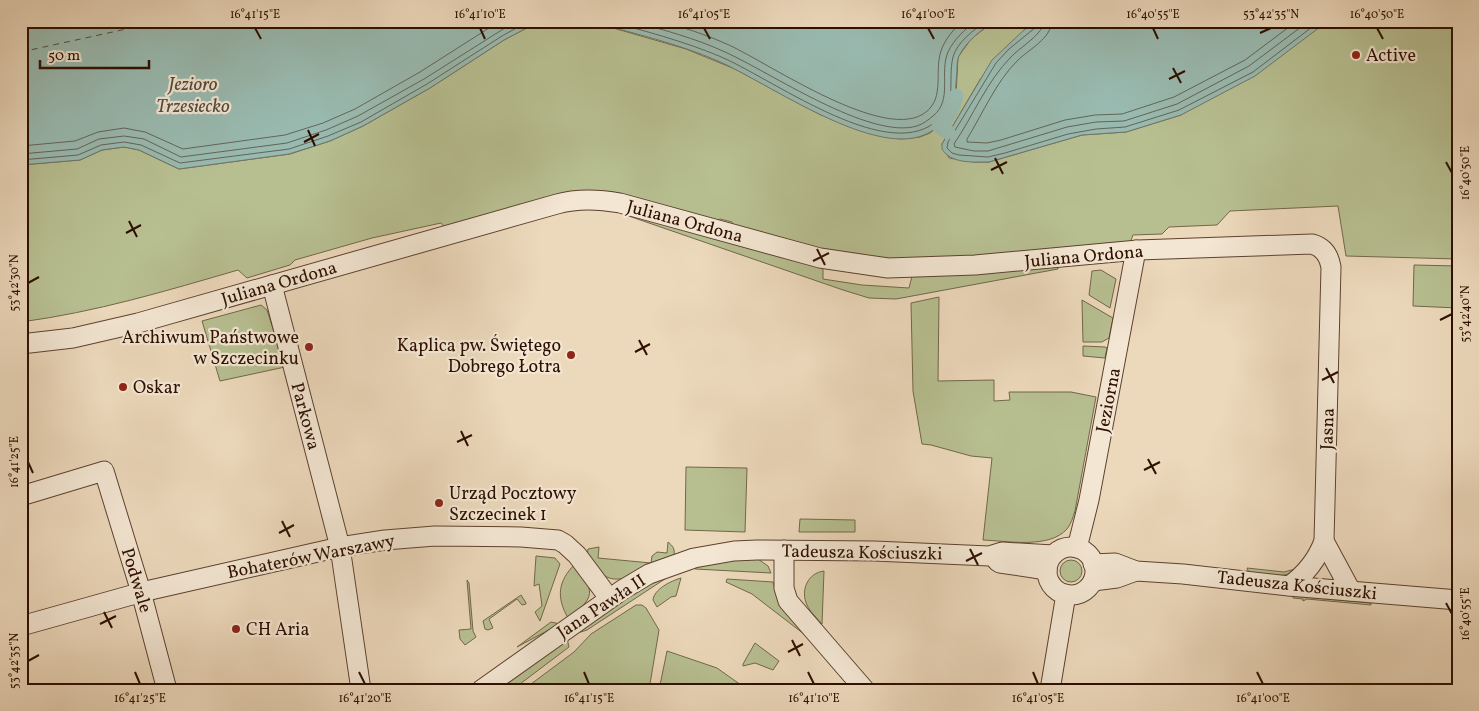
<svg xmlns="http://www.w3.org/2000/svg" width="1479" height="711" viewBox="0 0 1479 711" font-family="Vollkorn,serif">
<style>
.green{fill:#b7bf91;stroke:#726748}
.water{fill:#99bab0;stroke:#6e766a}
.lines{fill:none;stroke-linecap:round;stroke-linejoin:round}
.shore{stroke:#636458;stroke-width:1}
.canal{stroke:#99bab0;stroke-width:15}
.ferry{stroke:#534b3e;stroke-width:1;stroke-dasharray:6 5;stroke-linecap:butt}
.minor-casing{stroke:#5d412f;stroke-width:21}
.minor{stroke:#f3e6d3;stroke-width:19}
.ticks{fill:none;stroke:#2d0f00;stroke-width:2}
.poi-dot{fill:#8f2418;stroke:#f3e6d3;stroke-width:2}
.labels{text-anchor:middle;stroke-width:4.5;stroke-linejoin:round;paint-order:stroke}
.poi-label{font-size:18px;fill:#2d0f00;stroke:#f3e6d3;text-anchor:start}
.street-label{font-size:18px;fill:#2d0f00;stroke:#f3e6d3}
.water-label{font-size:19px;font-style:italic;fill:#534b3e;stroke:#f3e6d3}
.neatline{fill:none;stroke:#2d0f00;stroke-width:2}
.ticks-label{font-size:12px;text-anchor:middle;fill:#2d0f00}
</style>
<rect width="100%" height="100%" fill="#ecd8bb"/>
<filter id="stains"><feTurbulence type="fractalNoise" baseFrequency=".004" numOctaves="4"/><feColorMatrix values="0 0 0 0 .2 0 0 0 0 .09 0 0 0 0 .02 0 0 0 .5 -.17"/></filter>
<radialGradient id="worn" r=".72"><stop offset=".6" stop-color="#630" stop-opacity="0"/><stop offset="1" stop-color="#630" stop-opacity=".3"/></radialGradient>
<g class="green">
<path d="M540,21H589L686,49L735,69L821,115L900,139L920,137L930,133L946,120L953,108L956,96L958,57L971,39L994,21H1038L1035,22L981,78L942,144L949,158L974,162H989L1082,135L1126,132L1181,115L1328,21H1458V259L1346,256L1338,206L1230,211L1217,225L1169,227L1162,234L1133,235L1130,243L975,257L890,259L838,252L798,244L733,226L732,222L720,219L717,221L625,196L445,228L441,223L372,238L295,260L290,265L247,278L238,270C166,291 96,312 21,322V165L80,160L102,150L124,147L139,150L179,169L290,154L330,141L363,126L430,88L504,40Z"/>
<path d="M624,212L823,266V279L862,285L909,288L912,276L1058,266V269L896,299L869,298L843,290L623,214Z"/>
<path d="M1414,265L1458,266V308L1413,306Z"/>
<path d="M1101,270L1116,279L1110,308L1089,295L1092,271Z"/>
<path d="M939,297L938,381L994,380V401L1010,400L1009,392H1071L1096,397L1075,511C1073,517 1071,524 1067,529C1049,549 1008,541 983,540L992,458L971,456L931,445L922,444L913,391L911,303Z"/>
<path d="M1082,300L1113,318L1109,338L1102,342H1083Z"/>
<path d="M261,305L267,310L285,367L220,381L202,321Z"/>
<path d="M1083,346L1105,347L1107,348L1105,358L1083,356Z"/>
<path d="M686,467L747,468L745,532L685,530Z"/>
<path d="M800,519L855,520V532H799Z"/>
<path d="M668,542C673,546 675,549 674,555L625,578C604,583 598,570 587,555L588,549L599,547L598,558L651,563L652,556L657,552L667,553Z"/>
<path d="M536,556L555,558L560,564L540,621L535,612L542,606L539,584L534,586Z"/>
<path d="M758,559L768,566L771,573L695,569L693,566L725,560Z"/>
<circle cx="1071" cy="571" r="11"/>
<path d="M575,564C595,592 596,597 568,618C556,597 558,581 575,564Z"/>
<path d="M1303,567C1283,580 1272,575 1249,573L1247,568L1284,572Z"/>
<path d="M824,571L822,624C817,618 810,612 807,605C800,590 808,573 824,571Z"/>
<path d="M671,575L587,630L581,632L577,631L643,586Z"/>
<path d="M681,578L676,596L671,597L657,607L653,600C654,589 671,581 681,578Z"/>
<path d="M727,579L773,582L778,599L813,641L752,594L726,582Z"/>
<path d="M467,580L469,583L473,631L476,637L465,645L460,639L459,630L471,629Z"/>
<path d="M521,595L526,603V604L522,605L517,599L489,619L493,628L488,630L485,629L483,621Z"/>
<path d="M1293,596L1371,603V605L1307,599L1303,601V599L1293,598Z"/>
<path d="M636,605H642L646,608L659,630L649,690H523L574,652L591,634Z"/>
<path d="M551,622L560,624L517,647Z"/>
<path d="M567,638L569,647L512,690H495Z"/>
<path d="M755,643L779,661L773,670L755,663L743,666V664Z"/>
<path d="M667,651L717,668L748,690H659Z"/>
</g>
<g class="water">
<path d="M21,21H540L504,40L430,88L363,126L330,141L289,154L179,169L139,150L124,147L102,150L80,160L21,165Z"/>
<path d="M589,21H994C981,31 967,40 959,56C957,60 957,66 957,70C954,99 959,115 930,132C879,163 767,82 718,61C677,43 632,33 589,21Z"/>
<path d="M1038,21H1328L1255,76L1181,115L1126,132L1082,135L989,162C973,162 951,164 942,149V144L992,60L1024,30Z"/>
</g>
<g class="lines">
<g class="shore">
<path d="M608,21C645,31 683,41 719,56C770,77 883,162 934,123C959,105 947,82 953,57C957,42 974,30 986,21"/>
<path d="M632,21C663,30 695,38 725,52C770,72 869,140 917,126C923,124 928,120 933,116C953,100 939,73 948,52C954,39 965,30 975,21"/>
<path d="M660,21C683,27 707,35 729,45C770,64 886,144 926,112C945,97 934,71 941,51C944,41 954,28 963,21"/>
<path d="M1038,21L1036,27L1009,49L996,63L948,142L947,148L952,153L959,155L988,157L1005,153L1068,134L1096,129L1125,127L1179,110L1253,72L1320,21"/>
<path d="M1044,21C1044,34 1020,47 1011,57C987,81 973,116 954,144L955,147L974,151H988L1067,127L1096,122L1124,121L1177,104L1249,66L1309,21"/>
<path d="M1052,21C1051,39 1029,49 1017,61C996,82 983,113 967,139V142L987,143L1001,140L1065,120L1095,115L1122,114L1174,97L1245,60L1297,21"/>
<path d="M21,146L75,141L98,132L124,128L145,132L183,149L285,135L323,123L355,109L420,72L500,21"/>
<path d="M21,154L77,149L99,139L124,136L144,139L181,157L287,143L326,130L358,116L424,79L516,21"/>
<path d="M21,160L78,155L101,145L124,142L141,145L180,163L289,149L328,136L361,122L427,84L502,36L529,21"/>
</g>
<path class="canal" d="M948,132L939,126C949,117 953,108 956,96"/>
<path class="ferry" d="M21,52L163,21"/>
<defs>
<g id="minor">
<path d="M272,285L340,547L361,690"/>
<path d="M21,344L73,338L138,323L557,204C578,198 598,199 620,203L820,258L888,268L975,265L1138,250L1312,244C1323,247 1329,255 1331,267L1324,541C1317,560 1306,574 1289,586"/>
<path d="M21,496L104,471L141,592L167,690"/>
<path d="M1324,541L1351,591"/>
<circle cx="1071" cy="571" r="24"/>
<path d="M1077,548L1089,500L1136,250"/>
<path d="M784,550V588L788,601L865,690"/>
<path d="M997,561L1000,563L1047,570"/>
<path d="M1093,564L1115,563L1136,571L1183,574L1289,586L1458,600"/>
<path d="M1093,581L1117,578L1136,571"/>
<path d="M21,626L146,591L340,547L385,540L435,536L521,537L558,540L565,544L577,555L609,598"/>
<path d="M481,690L622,590L649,574L694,558L734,551L757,550L874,551L989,556L1002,552L1053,555"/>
<path d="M1050,690L1066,594"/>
</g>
</defs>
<use href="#minor" class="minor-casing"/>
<use href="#minor" class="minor"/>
</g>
<path class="ticks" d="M255,28L261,39M480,28L485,39M704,28L710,39M928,28L934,39M1153,28L1158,39M1377,28L1383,39M1260,33L1271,28M1173,68L1181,83M1169,79L1185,71M308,130L315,146M304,142L319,134M995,158L1003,174M1446,162L1452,173M991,170L1007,162M129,221L137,237M126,233L141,225M817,249L825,265M813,261L829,253M28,283L39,277M1440,320L1452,314M639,340L647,355M635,352L650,344M1326,368L1334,383M1322,380L1338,372M461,431L468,446M457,442L472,435M1148,459L1156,474M28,462L33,473M1144,470L1160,462M282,521L290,537M279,533L294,525M970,549L978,565M966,561L982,553M1446,603L1452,614M104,612L112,628M100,624L116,616M792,640L800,656M788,652L803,644M28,661L39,655M135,672L140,684M359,672L365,684M584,672L589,684M808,672L814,684M1033,672L1038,684M1257,672L1263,684"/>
<g class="poi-dot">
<circle cx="1356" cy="55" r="5"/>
<circle cx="309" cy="347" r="5"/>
<circle cx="571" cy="355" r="5"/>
<circle cx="123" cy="387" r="5"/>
<circle cx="439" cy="503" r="5"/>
<circle cx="236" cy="629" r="5"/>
</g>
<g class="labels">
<g class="poi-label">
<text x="1366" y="61">Active</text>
<text x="299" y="343" text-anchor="end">Archiwum Państwowe<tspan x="299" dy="21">w Szczecinku</tspan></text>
<text x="561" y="351" text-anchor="end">Kaplica pw. Świętego<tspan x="561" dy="21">Dobrego Łotra</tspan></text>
<text x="133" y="393">Oskar</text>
<text x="449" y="499">Urząd Pocztowy<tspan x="449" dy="21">Szczecinek 1</tspan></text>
<text x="246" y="635">CH Aria</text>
</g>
<g class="street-label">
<text transform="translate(685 221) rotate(15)" y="6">Juliana Ordona</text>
<text transform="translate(1084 256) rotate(-5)" y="6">Juliana Ordona</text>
<text transform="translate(279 283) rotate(-16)" y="6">Juliana Ordona</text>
<text transform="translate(1108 400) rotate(-79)" y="6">Jeziorna</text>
<text transform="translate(306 416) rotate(75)" y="6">Parkowa</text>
<text transform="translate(1327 429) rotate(-88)" y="6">Jasna</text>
<text transform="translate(862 552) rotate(1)" y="6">Tadeusza Kościuszki</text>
<text transform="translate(311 556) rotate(-11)" y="6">Bohaterów Warszawy</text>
<text transform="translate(137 580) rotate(73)" y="6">Podwale</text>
<text transform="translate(1297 585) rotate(6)" y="6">Tadeusza Kościuszki</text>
<text transform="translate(601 606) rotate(-33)" y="6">Jana Pawła II</text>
</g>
<g class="water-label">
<text x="193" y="90">Jezioro<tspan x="193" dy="22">Trzesiecko</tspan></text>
</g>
</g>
<rect width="1479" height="711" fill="none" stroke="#ecd8bb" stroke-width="55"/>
<path d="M40 60v8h109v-8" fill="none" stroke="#2d0f00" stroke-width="2.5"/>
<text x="48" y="60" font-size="15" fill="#2d0f00" stroke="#f3e6d3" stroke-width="4" paint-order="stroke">50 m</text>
<rect x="28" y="28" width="1424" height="656" class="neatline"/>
<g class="ticks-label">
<text x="255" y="18">16°41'15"E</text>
<text x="480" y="18">16°41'10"E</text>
<text x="704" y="18">16°41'05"E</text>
<text x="928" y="18">16°41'00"E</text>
<text x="1153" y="18">16°40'55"E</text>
<text x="1271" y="18">53°42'35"N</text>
<text x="1377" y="18">16°40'50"E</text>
<text transform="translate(1465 173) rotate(-90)" y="4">16°40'50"E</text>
<text transform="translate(14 283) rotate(-90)" y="4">53°42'30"N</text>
<text transform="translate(1465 314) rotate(-90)" y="4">53°42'40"N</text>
<text transform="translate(14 462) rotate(-90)" y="4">16°41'25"E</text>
<text transform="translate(1465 614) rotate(-90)" y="4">16°40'55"E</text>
<text transform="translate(14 661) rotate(-90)" y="4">53°42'35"N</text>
<text x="140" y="702">16°41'25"E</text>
<text x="365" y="702">16°41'20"E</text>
<text x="589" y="702">16°41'15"E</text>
<text x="814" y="702">16°41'10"E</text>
<text x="1038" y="702">16°41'05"E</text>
<text x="1263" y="702">16°41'00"E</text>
</g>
<rect width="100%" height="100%" filter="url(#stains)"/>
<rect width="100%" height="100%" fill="url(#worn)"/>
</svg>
